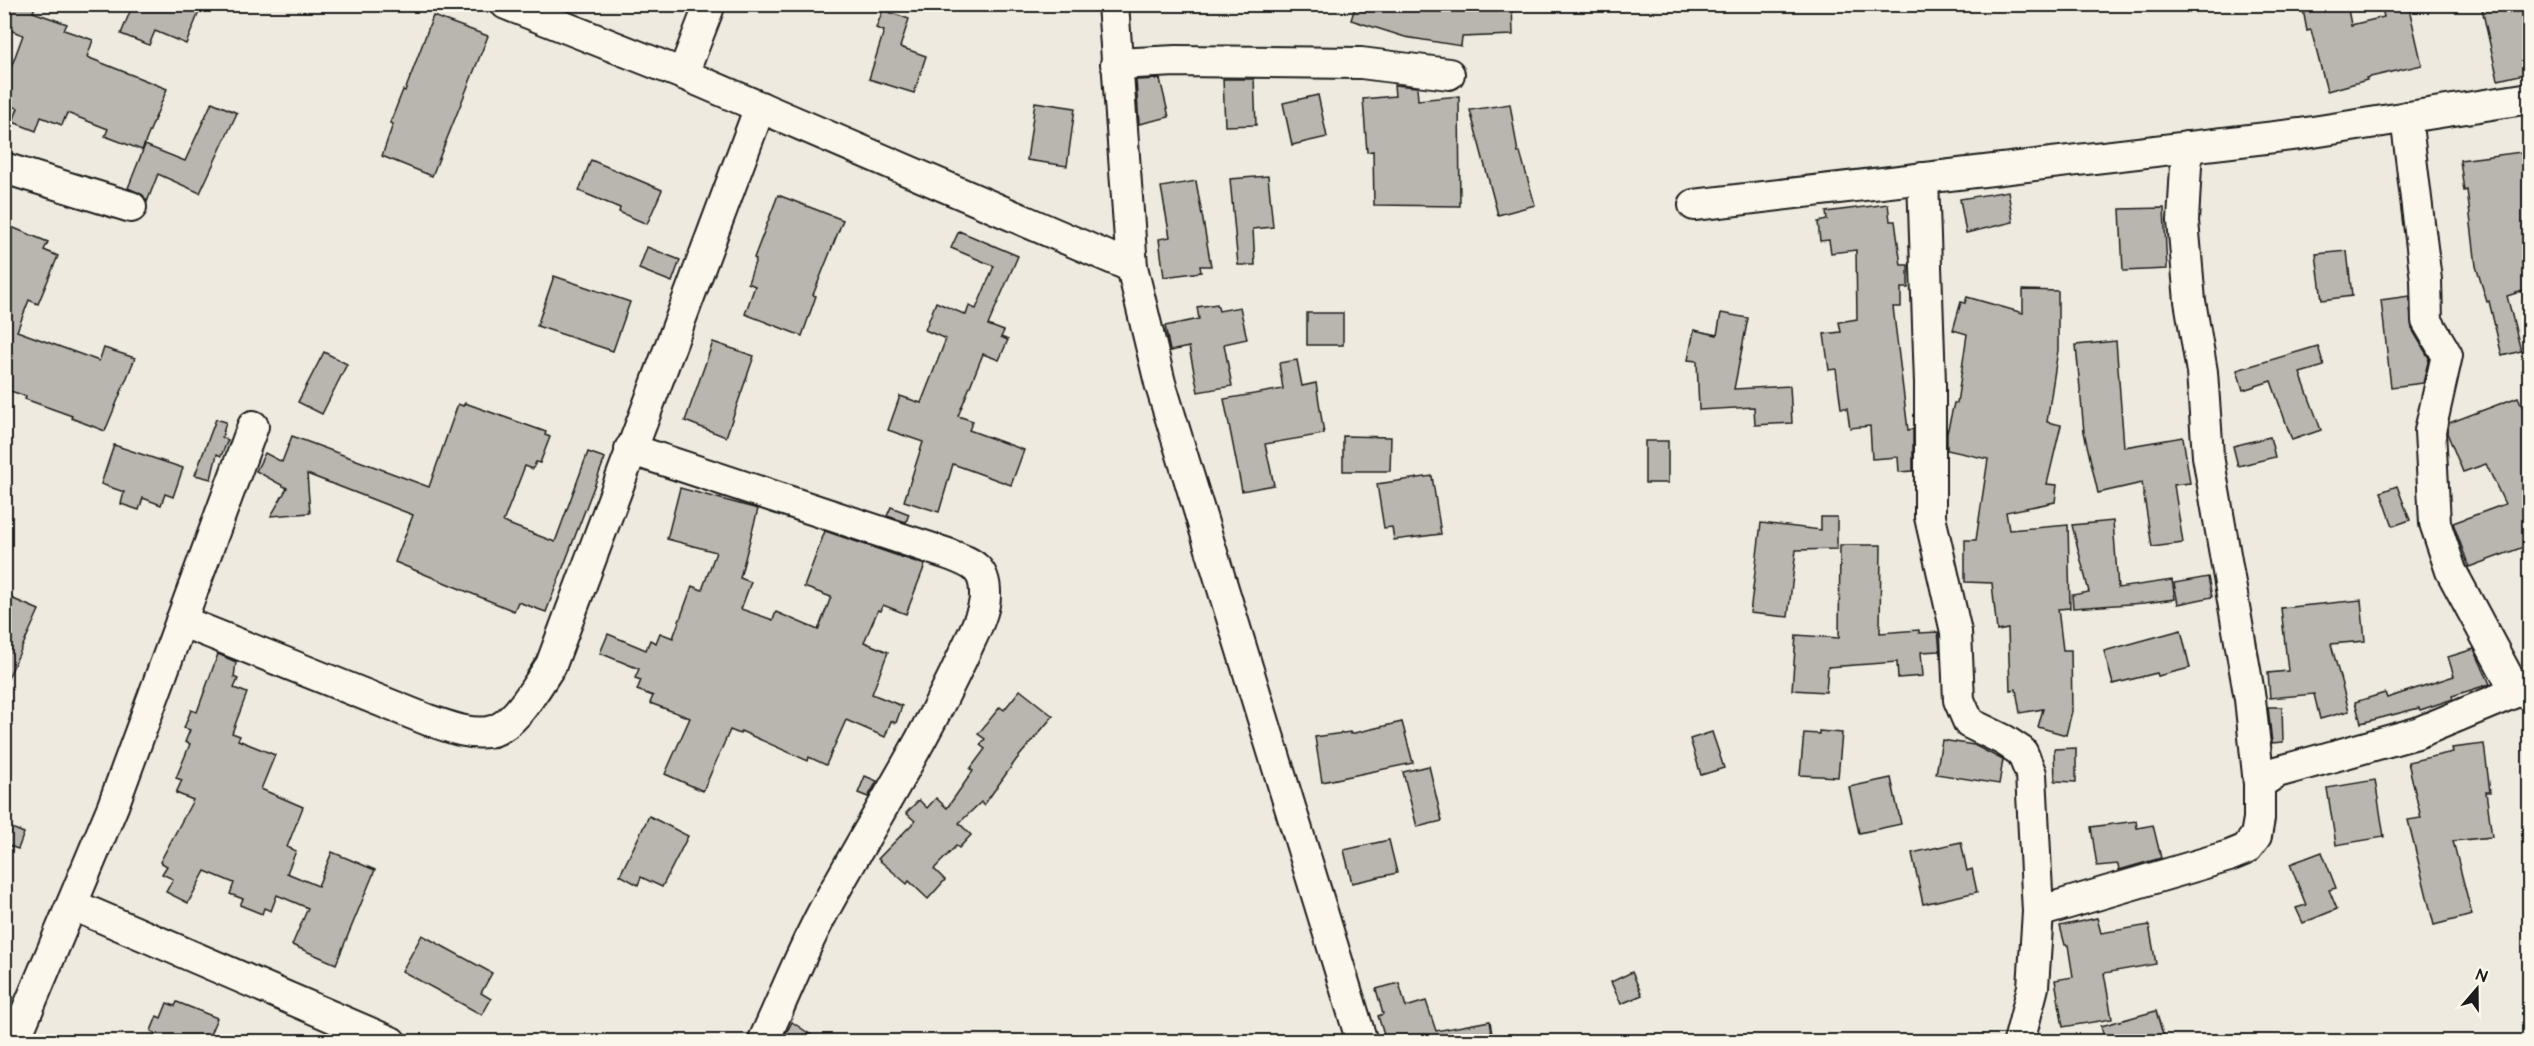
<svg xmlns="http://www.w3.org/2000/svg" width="2534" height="1046" viewBox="0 0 2534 1046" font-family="'Architects Daughter',sans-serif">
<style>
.building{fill:#b9b6af;stroke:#1c1c1c;stroke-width:1.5}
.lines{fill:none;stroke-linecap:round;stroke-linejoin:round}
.minor-casing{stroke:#1c1c1c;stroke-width:34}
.minor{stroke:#fbf7ec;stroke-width:30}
</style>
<rect width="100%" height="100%" fill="#eeeadf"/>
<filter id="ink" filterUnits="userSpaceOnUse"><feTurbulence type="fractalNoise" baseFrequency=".0167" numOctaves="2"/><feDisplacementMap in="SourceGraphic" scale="12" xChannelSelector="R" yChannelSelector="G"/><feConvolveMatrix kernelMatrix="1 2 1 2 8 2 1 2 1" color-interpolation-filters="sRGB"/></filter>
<g filter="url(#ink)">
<g class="building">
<path d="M4,4H36L33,12L67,24L64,30L93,40L87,57L167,89L142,150L105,136L108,129L67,113L62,125L41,117L36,131L13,122L18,108L4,104V87L23,35L4,28Z"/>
<path d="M133,4H180L199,12L186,44L155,31L149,45L121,34Z"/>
<path d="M1356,4H1512L1513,35L1462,37L1461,46L1405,37L1351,20Z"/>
<path d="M2302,4H2347L2351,25L2384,17L2381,4H2408L2422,65L2366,78L2367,80L2327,91L2311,30L2307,31Z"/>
<path d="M2481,4H2529V73L2498,80Z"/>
<path d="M883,10L909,19L900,47L926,56L914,93L869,79L884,31L876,28Z"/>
<path d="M433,16L488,36L432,176L382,156L393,124L390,123L403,90L405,91Z"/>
<path d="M1160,79L1169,117L1139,124L1136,80Z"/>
<path d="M1223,79H1254L1256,125L1225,126Z"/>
<path d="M1394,85L1417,87L1418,100L1459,96L1460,206L1374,205L1373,151L1367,152L1363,99L1395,96Z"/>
<path d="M1318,95L1327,137L1292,145L1283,103Z"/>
<path d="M212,102L237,113L200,193L158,174L147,202L143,195L128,188L145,145L185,161Z"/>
<path d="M1035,102L1075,108L1067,166L1027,160Z"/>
<path d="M1510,104L1518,153L1520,152L1535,205L1498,215L1470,110Z"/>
<path d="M2529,151V289L2507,296L2521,351L2502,356L2489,301L2487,302L2476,266L2467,190L2464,191L2460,160Z"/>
<path d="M591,160L662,190L647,224L619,212L620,208L579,191Z"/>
<path d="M1268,176L1273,227L1253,229L1255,265H1238L1230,179Z"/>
<path d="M1196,181L1211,266H1200L1201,272L1164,277L1159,239L1170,237L1161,187Z"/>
<path d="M2008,191L2013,222L1966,233L1960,199Z"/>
<path d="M778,195L843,220L813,295L816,296L802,336L745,314L755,286L748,283L756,259L754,258Z"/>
<path d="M1888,204L1890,221H1895L1901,265H1908V288H1901V307H1893L1908,430L1913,429V471L1899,472L1898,457L1872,459L1870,426L1850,428L1847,408H1841L1836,369L1829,370L1824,334L1841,332L1839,322L1857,319L1856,250L1831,253L1829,240L1820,241L1818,222L1827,220L1826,212Z"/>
<path d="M2164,208L2167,269L2123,271L2120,209Z"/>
<path d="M4,224L48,242L44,250L58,256L38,304L29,300L17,331L99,361L104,348L135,358L105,431L71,418L72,416L25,399L26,396L4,389Z"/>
<path d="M959,231L1018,256L988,325L1004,331L1001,337L1008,340L999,360L983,354L958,416L973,421L969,430L1024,450L1011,485L953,464L939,512L904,501L923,442L888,430L900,396L921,403L946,339L925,330L936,302L966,315L969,306L976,309L994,266L951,248Z"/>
<path d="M647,247L680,260L672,282L639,269Z"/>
<path d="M2347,251L2352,296L2322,300L2316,254Z"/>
<path d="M554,276L630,302L613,351L537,326Z"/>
<path d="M2023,290L2058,291V350L2047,422L2061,425L2047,484L2057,485L2055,502L2006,512L2009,530L2068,525L2070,608L2058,609L2063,650H2071L2072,711L2066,735L2038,727L2043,709L2020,713L2016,689L2010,690L2008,629L1997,631L1992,583L1965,582V540H1976L1988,459L1947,450V433L1954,403H1957L1967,334L1953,330L1961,302L1965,303L1967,297L2023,313Z"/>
<path d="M2409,296L2412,329L2429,358L2423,383L2391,387L2381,300Z"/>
<path d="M1217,304L1219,311L1240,307L1247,339L1224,344L1232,386L1198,392L1189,347L1170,351L1165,326L1199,319L1197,307Z"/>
<rect x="1307" y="313" width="36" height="32"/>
<path d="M1721,313L1748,318L1734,389L1790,386L1792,423L1755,425L1754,407L1699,410L1697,361L1688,360L1694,330L1717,335Z"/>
<path d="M2116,341L2124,447L2183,437L2190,483L2174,485L2183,543L2152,547L2142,483L2098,493L2084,432L2076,345Z"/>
<path d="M713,342L754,356L726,437L685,421Z"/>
<path d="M2318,346L2324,366L2300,373L2321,430L2292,440L2271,381L2243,390L2237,370Z"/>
<path d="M324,352L347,364L322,414L298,402Z"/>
<path d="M1297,360L1302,386L1316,383L1324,434L1265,444L1274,485L1242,491L1224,399L1283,389L1279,363Z"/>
<path d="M2518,397L2529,422V545L2469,567L2453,523L2505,504L2486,464L2463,472L2447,433L2449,423Z"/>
<path d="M465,403L546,432L545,435L550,437L540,463L536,462L533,469L525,466L503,522L555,542L588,452L605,458L546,612L518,602L514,611L395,562L413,515L307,474L310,513L271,516L287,488L256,471L265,453L282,462L292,436L429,487L458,404L463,406Z"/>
<path d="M216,419L226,422L222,437L228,440L221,456L217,454L211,479L195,475Z"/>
<path d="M1343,436L1391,437L1390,471H1343Z"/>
<path d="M2270,437L2275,457L2238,466L2233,446Z"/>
<rect x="1645" y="441" width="23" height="42"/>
<path d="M114,445L183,468L173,497L165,494L161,505L143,498L139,510L121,504L124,492L101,484Z"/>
<path d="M1432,476L1441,534L1394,540L1392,527L1384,528L1377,484Z"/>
<path d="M2397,486L2410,520L2393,526L2381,492Z"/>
<path d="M680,488L758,509L740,578L751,582L741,609L773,620L776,612L818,630L831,597L804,587L825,531L925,565L906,614L883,605L881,611L878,610L864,642L888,652L872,694L902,706L896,723L891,721L885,737L846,720L826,765L809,757L808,761L741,731L740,734L730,730L703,791L665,774L690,718L650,703L653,696L637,690L641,680L635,678L639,669L600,653L608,634L646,650L650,640L656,643L660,633L673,638L692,586L702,590L716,552L667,539Z"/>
<path d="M891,507L909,514L906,522L887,516Z"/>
<path d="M1821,517H1837V549L1796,550L1788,617L1750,613L1761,523L1821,530Z"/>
<path d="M2113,521L2118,588L2172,580L2175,599L2144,603L2073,608L2072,595L2089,592L2072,525Z"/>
<path d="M1840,545H1881L1880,633L1919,630V633L1938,632L1940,651L1921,652L1923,676L1898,678L1897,662L1828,667L1826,692L1792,690L1796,635L1839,638Z"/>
<path d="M2208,577L2212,597L2178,604L2174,583Z"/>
<path d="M4,595L39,610L4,687Z"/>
<path d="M2361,600L2365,641L2331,644L2349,711L2320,719L2314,694L2270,698L2268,673L2288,671L2281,608Z"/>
<path d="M2181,630L2190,668L2158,676L2157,673L2113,684L2104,651Z"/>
<path d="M2474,649L2490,684L2452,696L2453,699L2420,710L2419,708L2361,723L2355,702L2385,693L2387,698L2454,676L2448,657Z"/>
<path d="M218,654L236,662L234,677L238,679L234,688L247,693L232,733L240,736L238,740L275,755L261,789L303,807L287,847L296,851L287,873L318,886L332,852L375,870L336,964L292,945L308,908L277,895L271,911L264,908L262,914L240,905L243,899L230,894L234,883L205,871L188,903L166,892L173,879L162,874L167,866L160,862L193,800L176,793L182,780L176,778L190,744L185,742L190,730L184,728L191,710L197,712Z"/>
<path d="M1020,690L1053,716L1016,760L984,805L981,802L959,823L971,835L959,848L956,846L934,869L945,880L928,899L909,881L907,884L878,859L915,821L906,813L919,800L927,808L936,798L947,808L973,771L970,769L985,749L980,745L985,739L978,734L1000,707L1004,710Z"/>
<path d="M2268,707H2282L2283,742L2272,743Z"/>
<path d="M1402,722L1413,763L1322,782L1315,737L1350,732V734Z"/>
<path d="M1819,731L1842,733L1838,777L1800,775L1804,733L1819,734Z"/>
<path d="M1712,732L1724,768L1701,775L1690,739Z"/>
<path d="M1942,740L1974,745L2003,760L1999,784L1936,774Z"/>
<path d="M2484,744L2490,792H2486L2492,837L2453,841L2472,915L2434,925L2408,820L2421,818L2408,762L2453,752L2452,748Z"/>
<path d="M2076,748V782L2055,781L2054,749Z"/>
<path d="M1429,766L1442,821L1417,827L1403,772Z"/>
<path d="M865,776L877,781L868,797L858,793Z"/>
<path d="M1891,778L1901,824L1859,833L1849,787Z"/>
<path d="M2375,780L2384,837L2336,845L2327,788Z"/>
<path d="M649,816L688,836L662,887L641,877L638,885L620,875Z"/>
<path d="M2136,821L2137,828L2153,825L2161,858L2119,870L2118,864L2097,866L2091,827Z"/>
<path d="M4,825L24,833L18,849L4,844Z"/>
<path d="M1389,840L1397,873L1352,883L1344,850Z"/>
<path d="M1961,842L1967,871L1972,869L1977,892L1923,904L1912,853Z"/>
<path d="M2322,852L2336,888L2329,890L2337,909L2303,923L2296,908L2306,905L2290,864Z"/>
<path d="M2097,918L2101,933L2149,925L2156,964L2104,973L2112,1019L2063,1027L2055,980L2073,977L2068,945H2065L2060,926Z"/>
<path d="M422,935L492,973L481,993L491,999L482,1015L402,971Z"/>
<path d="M1632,972L1642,995L1621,1004L1611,982Z"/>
<path d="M1399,983L1406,1007L1426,1001L1436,1031L1490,1021L1493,1041H1386L1378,1016L1383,1014L1376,989Z"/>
<path d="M177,1002L217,1018L207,1041H152L155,1033L151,1031L157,1016L161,1018L167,1003L175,1006Z"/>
<path d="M2156,1011L2165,1041H2105L2101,1026Z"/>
<path d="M792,1022L820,1041H782Z"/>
</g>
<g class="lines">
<defs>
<g id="minor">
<path d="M506,4L683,74L1132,267"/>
<path d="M1113,4L1132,267L1160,383L1362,1042"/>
<path d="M1116,64L1176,61L1361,63L1449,74"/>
<path d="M683,74L710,4"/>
<path d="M2406,117L2426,280L2427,321L2447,355L2430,431L2435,523L2451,571L2516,692"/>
<path d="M4,168L131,207"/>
<path d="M1923,178L1930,383V517L1956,632L1959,700L1969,723L2004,740L2022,752L2031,774L2038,912L2033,987L2019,1042"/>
<path d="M1694,205L2300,134L2530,98"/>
<path d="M630,449L948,554C971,563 986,567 985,596C985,614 970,640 963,656C924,741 874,819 829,901C804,945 785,995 763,1042"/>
<path d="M181,621L428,720C447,726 468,735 488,732C514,729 537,685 551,665L760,107"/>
<path d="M2259,784L2277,772L2417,733L2530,686"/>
<path d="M73,905L391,1042"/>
<path d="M2038,912L2229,856L2246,849L2256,836L2259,819V784L2250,699L2208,456L2202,372L2190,301L2183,221L2187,147"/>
<path d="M14,1042L113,806L253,426"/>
</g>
</defs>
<use href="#minor" class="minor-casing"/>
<use href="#minor" class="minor"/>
</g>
</g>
<rect width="2534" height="1046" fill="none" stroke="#fbf7ec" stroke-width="24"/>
<rect x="12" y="12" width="2510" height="1022" fill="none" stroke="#1c1c1c" stroke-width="2" filter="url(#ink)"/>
<g transform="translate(2477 989) rotate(20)" stroke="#fbf7ec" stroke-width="4.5" paint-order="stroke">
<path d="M0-4.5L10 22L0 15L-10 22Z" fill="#1c1c1c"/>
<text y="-9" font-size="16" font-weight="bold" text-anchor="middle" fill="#1c1c1c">N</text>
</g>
</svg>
